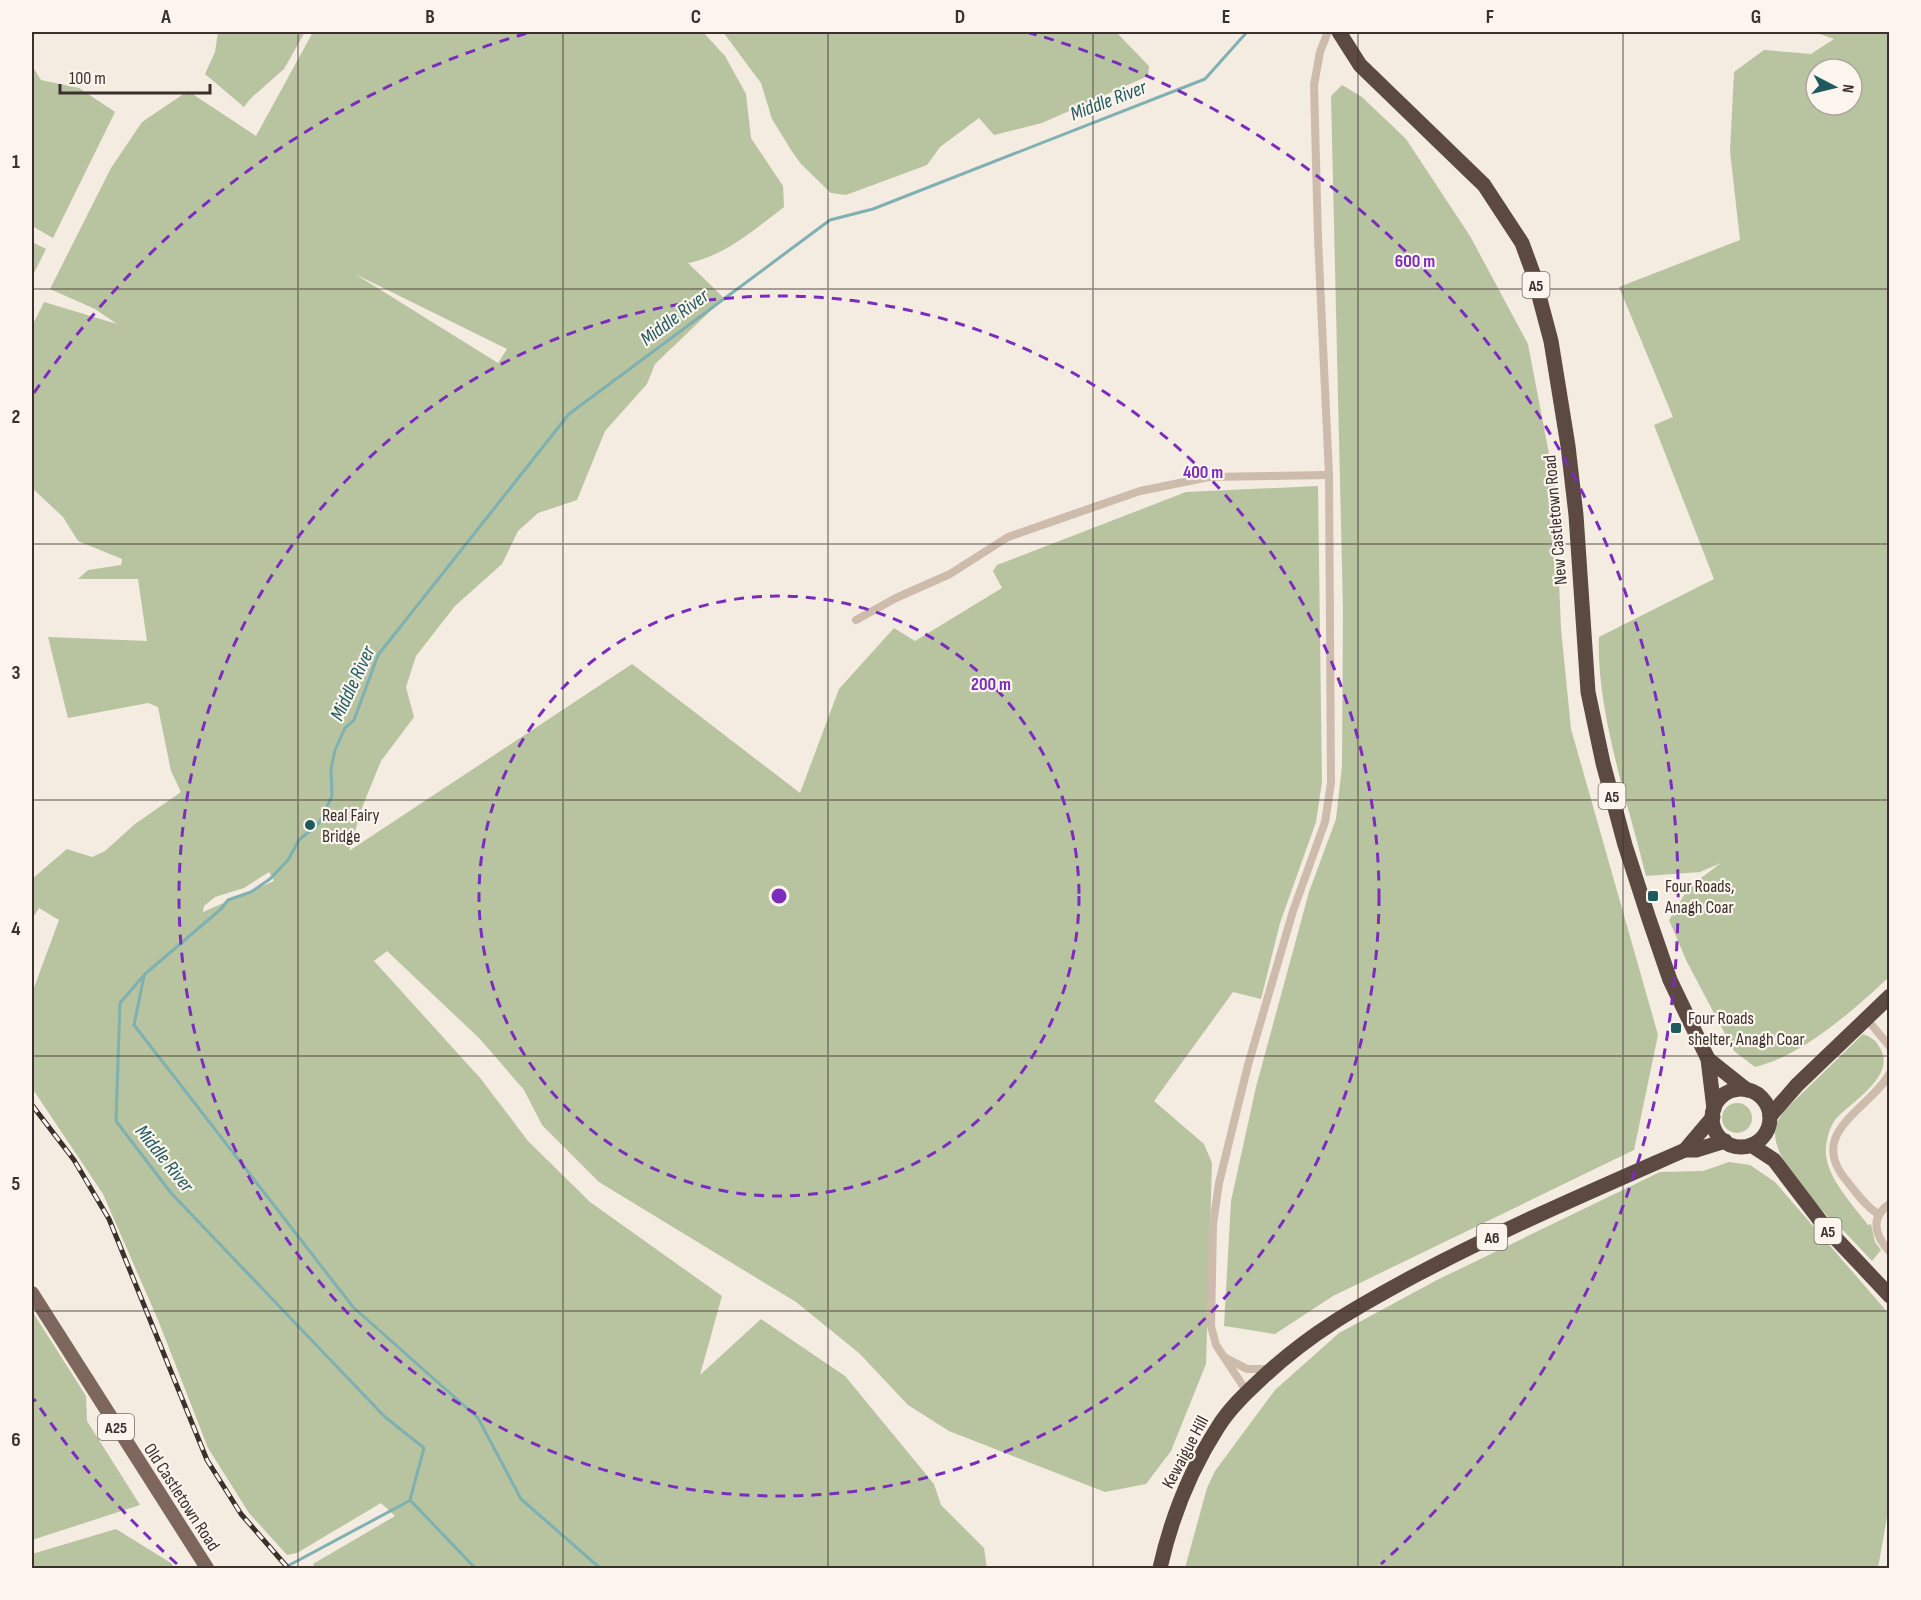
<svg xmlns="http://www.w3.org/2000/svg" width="1921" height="1600" viewBox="0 0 1921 1600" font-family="'Sofia Sans Condensed',sans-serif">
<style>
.green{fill:#b8c4a0;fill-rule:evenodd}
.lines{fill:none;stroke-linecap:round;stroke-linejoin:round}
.stream{stroke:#7fb0b2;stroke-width:3}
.street{stroke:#cdbbac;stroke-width:8}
.primary{stroke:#7d675c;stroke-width:14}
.highway{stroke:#5c4a42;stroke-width:15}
.rail-casing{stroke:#3b302b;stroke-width:5}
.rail{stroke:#fbf5ee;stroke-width:3;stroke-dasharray:9;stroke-linecap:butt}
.grid{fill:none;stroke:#3b302b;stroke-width:1.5;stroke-opacity:0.55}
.ring{fill:none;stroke:#7b2cbf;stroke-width:3;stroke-dasharray:10 8}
.poi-dot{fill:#1f5a5e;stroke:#fbf5ee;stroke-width:2}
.labels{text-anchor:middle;stroke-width:4.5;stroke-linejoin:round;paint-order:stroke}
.shield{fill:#fbf5ee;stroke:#756b66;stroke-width:1.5}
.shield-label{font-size:16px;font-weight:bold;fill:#3b302b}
.street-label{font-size:18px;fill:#3b302b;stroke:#fbf5ee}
.poi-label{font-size:18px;fill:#3b302b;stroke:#fbf5ee;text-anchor:start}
.water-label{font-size:20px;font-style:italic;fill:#1f5a5e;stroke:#fbf5ee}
.centre{fill:#7b2cbf;stroke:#fbf5ee;stroke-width:3}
.ring-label{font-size:18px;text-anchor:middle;font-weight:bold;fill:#7b2cbf;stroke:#fbf5ee;stroke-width:4.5;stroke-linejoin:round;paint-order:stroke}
.neatline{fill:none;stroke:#3b302b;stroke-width:2}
.grid-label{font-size:20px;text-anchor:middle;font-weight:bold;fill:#3b302b}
</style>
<rect width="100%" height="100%" fill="#f4ebe1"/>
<g class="green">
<path d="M218,32H305L284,69L250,99L244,107L205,74L215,52Z"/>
<path d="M313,32H703L725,56L746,94L751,138L783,186L784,207C755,229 725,256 688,263L724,298L655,364L647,384L605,431L577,500L538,513L518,531L502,564L455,606L416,656L406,687L414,717L381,761L363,805L349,851L632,664L800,793L839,689L894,628L915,641L1002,588L993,571L997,565L1186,492L1318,486L1322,782L1316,822L1280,923L1261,999L1233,992L1154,1101L1204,1144L1212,1163L1206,1364L1171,1451L1146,1484L1105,1492L949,1431L908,1405L859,1353L796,1302L599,1182L542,1125L524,1090L480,1039L387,951L374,961L481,1079L528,1141L590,1202L722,1296L700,1375L761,1319L845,1376L934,1484L941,1505L984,1548L987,1568H315L313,1564L395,1516L381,1503L297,1553L287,1555L249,1513L208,1448L158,1320L103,1194L32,1088V993L59,920L39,908L32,919V879L67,849L92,857L105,851L135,824L181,792L171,771L158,707L148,703L68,718L48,637L147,641L138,579H78L88,570L121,565L122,559L78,541L63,517L32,488V326L44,302L117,324L95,309L50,289L111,168L142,122L188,91L256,136ZM355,274L507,349L498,363ZM269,872L274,881L203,912L204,906L215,897L244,888Z"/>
<path d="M723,32H1116L1149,66L1148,76L1042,123L994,135L979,118L940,147L927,165L846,195L831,193L801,164L791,150L772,119L761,83Z"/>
<path d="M1814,32H1889V977C1854,1010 1802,1056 1755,1067L1734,1051L1687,962L1669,920L1689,887L1721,863L1700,872L1646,876C1628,803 1596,710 1599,637L1714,579L1654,425L1673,417L1619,287L1740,240L1730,151L1734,72L1764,50L1811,54L1834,39ZM1816,69H1852V105H1816Z"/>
<path d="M32,66L41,80L79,88L115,112L53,238L32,226Z"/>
<path d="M1342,85L1362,97L1406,139L1470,236L1528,344L1555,485L1561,629L1571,729L1658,1035L1634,1150L1333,1296L1275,1334L1224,1326L1231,1201L1256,1087L1309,892L1336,819L1342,766L1343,610L1331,96Z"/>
<path d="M32,242L46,249L32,277Z"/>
<path d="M1863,1034C1871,1037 1876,1040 1880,1048C1897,1077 1850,1102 1835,1120C1830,1127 1827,1137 1826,1146C1823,1175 1852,1203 1868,1225L1871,1224L1875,1242L1881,1250L1872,1261L1841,1228L1837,1227C1818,1204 1775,1164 1775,1133C1775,1123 1781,1115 1787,1108Z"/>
<circle cx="1737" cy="1118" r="15"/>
<path d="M1729,1162L1750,1165L1775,1182L1889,1314L1890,1500L1878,1568H1185L1207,1488L1215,1471L1275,1390L1339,1333L1437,1280L1660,1172L1703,1171Z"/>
<path d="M32,1311L86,1396L87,1421L140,1505L32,1540Z"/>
<path d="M116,1529L171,1563L174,1568H32V1554Z"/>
</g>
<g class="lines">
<g class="stream">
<path d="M144,976L134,1025L353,1307L478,1418L521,1499L600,1568"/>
<path d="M410,1500L424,1448L385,1417L171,1193L116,1121L120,1003L145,974L221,909L228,900L251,892L270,879L288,860L299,840L319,823L332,796L331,769L335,750L345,728L354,720L378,655L569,414L830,220L873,209L1205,79L1247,32"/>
<path d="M410,1500L475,1568"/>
<path d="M284,1568L409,1501"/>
</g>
<g class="street">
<path d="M856,620L896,598L950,574L1008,537L1140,491L1209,477L1329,475"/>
<path d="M1866,1018L1890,1047"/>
<path d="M1890,1204C1869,1217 1875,1236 1890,1252"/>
<path d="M1878,1214C1865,1206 1856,1192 1846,1180C1806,1131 1870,1110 1890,1073"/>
<path d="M1224,1357L1247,1369H1268"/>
<path d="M1247,1392L1216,1345L1211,1326L1213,1224L1219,1183L1248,1065L1293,911L1325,822L1331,783L1329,475L1318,238L1314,85L1320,52L1327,34"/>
</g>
<path class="primary" d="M32,1293L207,1568"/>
<g class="highway">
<path d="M1339,32L1360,65L1484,185L1522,243L1533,273L1551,341L1568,446L1576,515L1588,692L1603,763L1625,845L1649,919L1670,980L1708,1059L1714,1109"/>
<path d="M1708,1059L1747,1090"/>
<circle cx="1741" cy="1118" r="29"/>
<path d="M1770,1116L1797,1085L1890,996"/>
<path d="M1751,1145L1774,1160L1825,1227L1890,1296"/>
<path d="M1685,1150L1713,1117"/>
<path d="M1160,1568C1171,1519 1191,1469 1218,1427C1229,1409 1246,1393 1261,1379C1310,1333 1355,1308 1414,1276C1503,1229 1594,1190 1685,1150H1696L1725,1141"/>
</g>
<defs>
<path id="rail" d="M32,1105L74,1160L109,1219L207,1460L241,1514L288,1568"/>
</defs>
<use href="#rail" class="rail-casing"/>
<use href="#rail" class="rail"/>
</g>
<path class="grid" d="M298,32V1568M563,32V1568M828,32V1568M1093,32V1568M1358,32V1568M1623,32V1568M32,289H1890M32,544H1890M32,800H1890M32,1056H1890M32,1311H1890"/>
<g class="ring">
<circle cx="779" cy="896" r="300"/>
<circle cx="779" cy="896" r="600"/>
<path d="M177 1564A899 899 0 0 1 34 1399M34 393A899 899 0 0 1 531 32M1027 32A899 899 0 0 1 1381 1564"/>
</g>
<g class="poi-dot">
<circle cx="310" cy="825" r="6"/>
<rect x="1647" y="890" width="12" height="12" rx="3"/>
<rect x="1670" y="1022" width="12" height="12" rx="3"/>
</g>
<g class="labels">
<g class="shield">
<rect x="1522.5" y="272" width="27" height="26" rx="4.5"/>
<rect x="1598.5" y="783" width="27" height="26" rx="4.5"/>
<rect x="1814.5" y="1218" width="27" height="26" rx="4.5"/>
<rect x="1477" y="1224" width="30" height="26" rx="4.5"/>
<rect x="98" y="1414" width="36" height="26" rx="4.5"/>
</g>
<g class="shield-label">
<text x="1536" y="291">A5</text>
<text x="1612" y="802">A5</text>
<text x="1828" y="1237">A5</text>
<text x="1492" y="1243">A6</text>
<text x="116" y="1433">A25</text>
</g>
<g class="street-label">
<text transform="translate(1555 520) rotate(-95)" y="6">New Castletown Road</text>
<text transform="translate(1185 1452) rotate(-62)" y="6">Kewaigue Hill</text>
<text transform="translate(182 1497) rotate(57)" y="6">Old Castletown Road</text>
</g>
<g class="poi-label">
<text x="322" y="821">Real Fairy<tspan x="322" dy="21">Bridge</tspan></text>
<text x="1665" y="892">Four Roads,<tspan x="1665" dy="21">Anagh Coar</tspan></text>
<text x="1688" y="1024">Four Roads<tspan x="1688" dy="21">shelter, Anagh Coar</tspan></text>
</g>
<g class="water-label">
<text transform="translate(1108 100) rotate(-21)" y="7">Middle River</text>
<text transform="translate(674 317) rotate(-37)" y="7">Middle River</text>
<text transform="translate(352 683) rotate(-65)" y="7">Middle River</text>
<text transform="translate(165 1158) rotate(51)" y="7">Middle River</text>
</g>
</g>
<circle cx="779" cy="896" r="9" class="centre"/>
<g class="ring-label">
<text x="1415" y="267">600 m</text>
<text x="1203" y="478">400 m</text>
<text x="991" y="690">200 m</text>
</g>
<rect width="1921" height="1600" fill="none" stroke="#fbf5ee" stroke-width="66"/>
<g transform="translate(1834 87) rotate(97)"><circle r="28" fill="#fbf5ee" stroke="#aea6a0" stroke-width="1.5"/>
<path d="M0-4.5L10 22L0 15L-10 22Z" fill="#1f5a5e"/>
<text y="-9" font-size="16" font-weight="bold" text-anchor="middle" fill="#3b302b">N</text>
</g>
<path d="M60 84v9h150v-9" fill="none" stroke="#3b302b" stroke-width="3"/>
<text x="69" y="84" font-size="18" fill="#3b302b" stroke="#fbf5ee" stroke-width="4.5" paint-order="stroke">100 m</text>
<rect x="33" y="33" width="1855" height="1534" class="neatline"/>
<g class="grid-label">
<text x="166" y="23">A</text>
<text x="430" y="23">B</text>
<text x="696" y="23">C</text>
<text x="960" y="23">D</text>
<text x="1226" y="23">E</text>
<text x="1490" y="23">F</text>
<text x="1756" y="23">G</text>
<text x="16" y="168">1</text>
<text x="16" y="423">2</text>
<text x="16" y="679">3</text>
<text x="16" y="935">4</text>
<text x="16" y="1190">5</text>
<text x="16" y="1446">6</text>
</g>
</svg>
